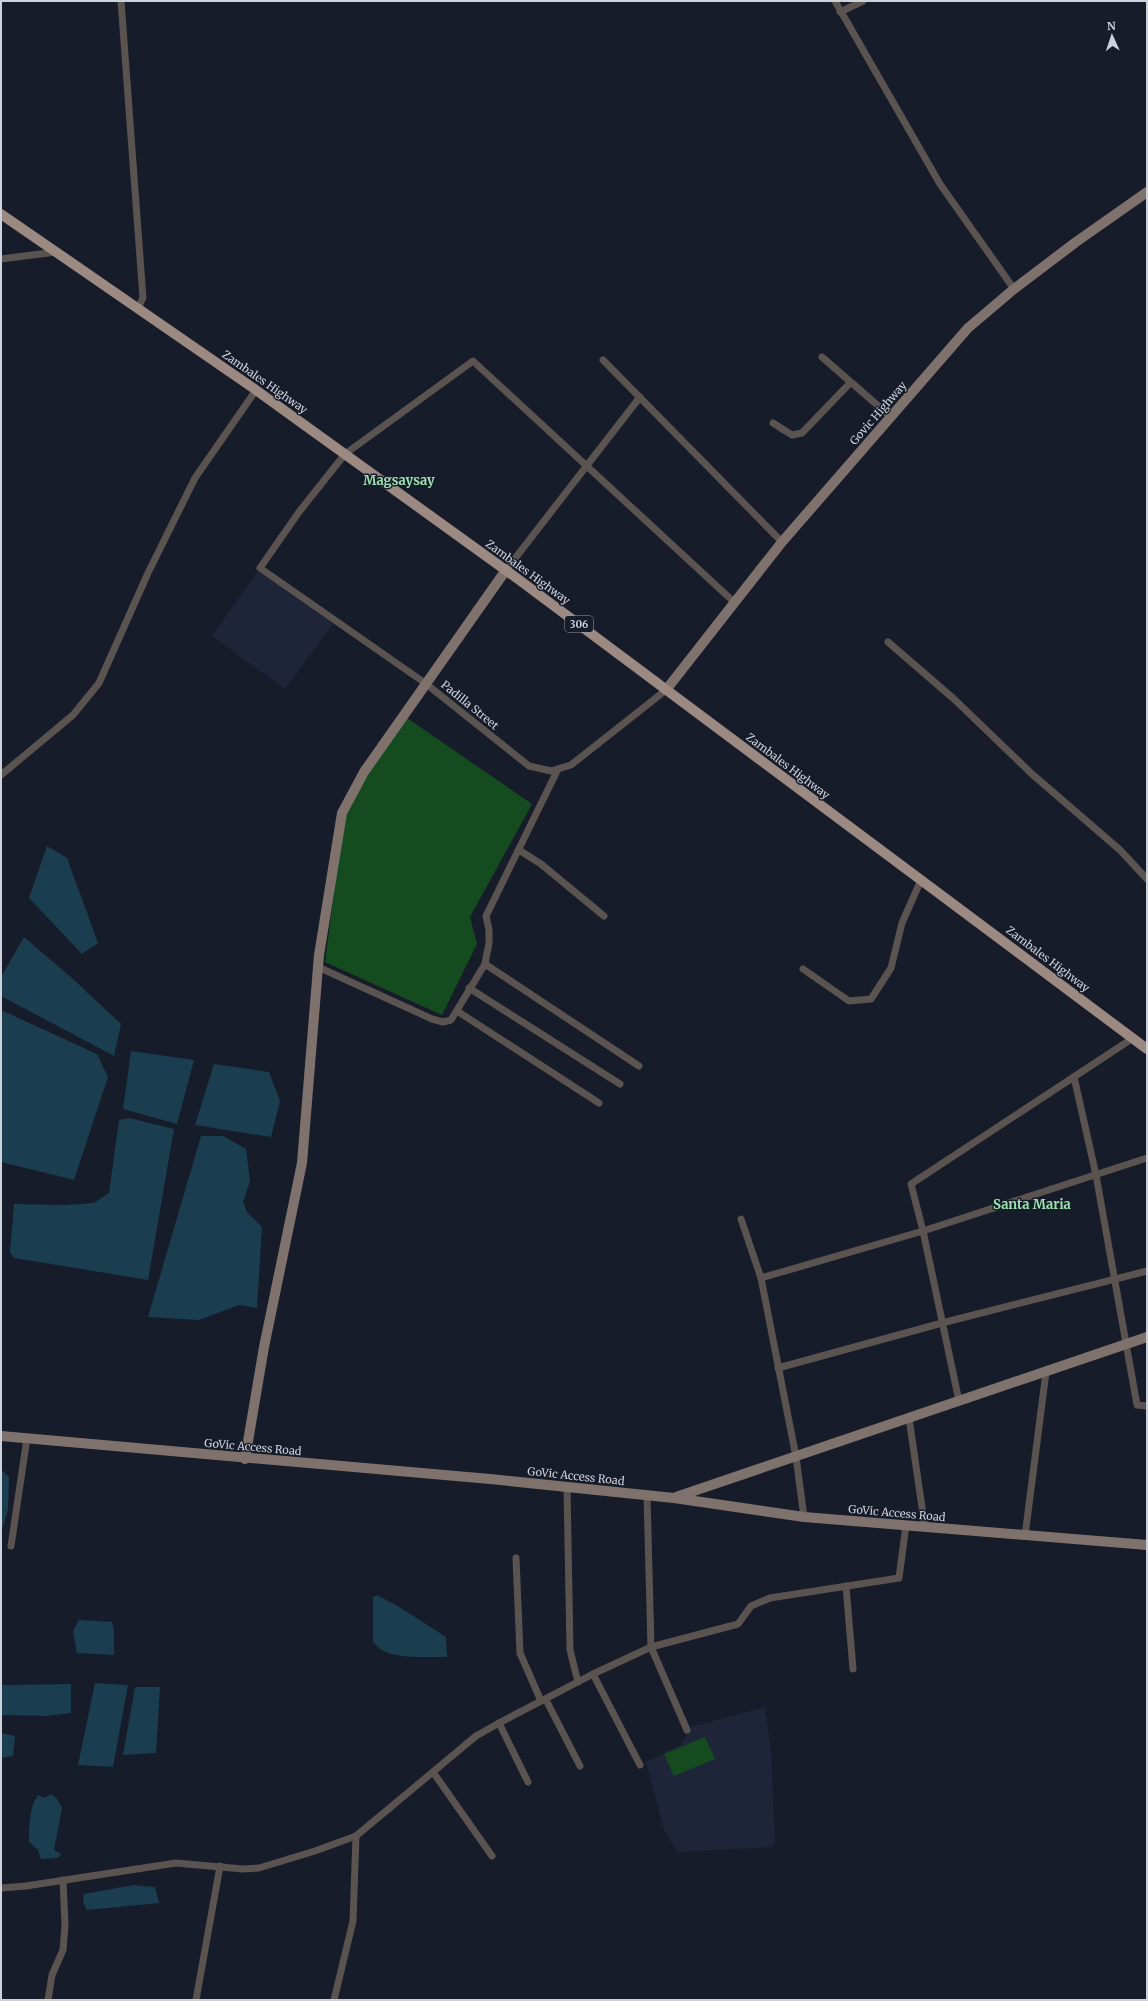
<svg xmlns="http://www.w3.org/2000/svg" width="1148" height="2001" viewBox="0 0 1148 2001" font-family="Merriweather,serif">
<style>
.built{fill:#1e2539}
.green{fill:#154c1f}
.water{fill:#1a3d4f}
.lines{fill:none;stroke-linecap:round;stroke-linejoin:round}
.street{stroke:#5b534f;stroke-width:7}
.secondary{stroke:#7f716c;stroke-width:10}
.primary{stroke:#9b8982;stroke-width:10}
.labels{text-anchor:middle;stroke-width:3;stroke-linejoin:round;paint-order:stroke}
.shield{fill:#171c2a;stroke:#969ba6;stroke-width:1}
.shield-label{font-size:10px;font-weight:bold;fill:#cdd1db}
.street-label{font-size:11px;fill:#cdd1db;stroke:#171c2a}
.quarter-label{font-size:13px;font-weight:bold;fill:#9ce2ae;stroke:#171c2a}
</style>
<rect width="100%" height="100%" fill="#171c2a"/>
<g class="built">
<path d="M258,571L286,589L333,624L285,689L212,636Z"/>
<path d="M765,1707L771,1752L775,1841L773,1847L677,1852L664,1830L646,1762L680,1745L691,1727Z"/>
</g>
<g class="green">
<path d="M407,718L532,804L470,917L477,944L442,1015L325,962L345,809Z"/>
<path d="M705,1737L715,1759L674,1776L664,1754Z"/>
</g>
<g class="water">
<path d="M47,846L67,858L98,943L82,954L29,898Z"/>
<path d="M24,937L73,979L121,1024L114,1056L1,996V977Z"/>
<path d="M1,1010L97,1054L108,1077L74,1180L1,1162Z"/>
<path d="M131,1051L194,1060L177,1124L123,1109Z"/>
<path d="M214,1064L269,1072L280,1101L271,1137L195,1125Z"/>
<path d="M129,1118L174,1129L148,1280L14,1258L10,1252L14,1204L66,1205L94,1203L109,1193L119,1120Z"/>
<path d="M201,1136H223L246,1149L250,1181L243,1202L247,1212L262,1227L257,1308L239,1305L199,1320L148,1317Z"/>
<path d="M1,1470L9,1477L8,1510L1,1533Z"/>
<path d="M377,1595L396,1605L446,1637L447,1657C427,1656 384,1662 373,1641V1597Z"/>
<path d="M79,1620L112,1622L114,1631V1655L77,1653L73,1631Z"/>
<path d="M95,1683L128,1685L113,1767L78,1765Z"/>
<path d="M71,1684V1713L46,1716L1,1715V1685Z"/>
<path d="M135,1687H160L156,1753L123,1755Z"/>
<path d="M1,1733L15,1736L13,1756L1,1758Z"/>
<path d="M51,1794L57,1799L62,1808L54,1850L61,1854L58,1858L41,1859L38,1850L29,1842C29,1828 29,1807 38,1795L45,1798Z"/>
<path d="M134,1885L155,1887L159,1903L87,1910L83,1902L84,1894Z"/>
</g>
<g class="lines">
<g class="street">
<path d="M121,1L143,298L138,308"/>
<path d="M835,1L940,184L1014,289"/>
<path d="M840,12L863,1"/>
<path d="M1,259L56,252"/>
<path d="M822,357L891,417"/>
<path d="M603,360L782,542"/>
<path d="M773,423L792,435L802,433L850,383"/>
<path d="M506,570L640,397"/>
<path d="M888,642L954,699L1032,774L1120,850L1147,879"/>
<path d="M666,690L571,765L551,771L529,766L425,683L260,568L299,512L345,454L473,361L734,602"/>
<path d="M1,775L73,715L99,683L148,573L195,478L256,390"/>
<path d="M519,850L541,864L604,916"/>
<path d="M485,964L639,1066"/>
<path d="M318,967L432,1019L443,1022L451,1020L485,964L489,943V930L486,916L558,769"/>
<path d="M803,969L849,1001L871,999L891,968L902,923L921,880"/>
<path d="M469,988L620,1084"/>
<path d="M457,1011L599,1103"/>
<path d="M1074,1077L1096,1175L1137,1405L1147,1406"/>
<path d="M741,1219L761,1278L796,1457L804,1517"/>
<path d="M761,1278L923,1231L1147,1158"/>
<path d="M778,1368L942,1323L1147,1271"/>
<path d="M959,1401L923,1231L911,1184L1133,1038"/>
<path d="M909,1418L925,1528"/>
<path d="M567,1487L570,1650L578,1682"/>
<path d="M647,1496L651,1647L687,1730"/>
<path d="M1025,1536L1046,1372"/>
<path d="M11,1546L27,1438"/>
<path d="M516,1558L520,1653L541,1701"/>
<path d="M846,1586L853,1669"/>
<path d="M593,1674L640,1765"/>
<path d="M546,1700L580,1766"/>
<path d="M499,1723L528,1782"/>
<path d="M433,1772L492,1856"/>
<path d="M1,1888L26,1886L176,1863L243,1869L259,1868L315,1851L356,1836L476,1736L499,1723L593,1674L651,1647L738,1624L751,1606L770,1598L899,1578L906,1525"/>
<path d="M48,2000L52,1975L63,1950L65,1925L63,1880"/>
<path d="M196,2000L220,1866"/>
<path d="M334,2000L353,1921L356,1836"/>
</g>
<g class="secondary">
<path d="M666,690L782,542L968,328L1014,289L1076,242L1147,192"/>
<path d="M1,1436L490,1479L674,1498L804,1517L1147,1545"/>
<path d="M245,1459L264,1347L302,1163L319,955L342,813L364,772L506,570"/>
<path d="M676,1497L1147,1337"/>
</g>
<path class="primary" d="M1,214L256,390L518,579L1147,1049"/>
</g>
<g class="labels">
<rect class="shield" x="565" y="616" width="28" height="16" rx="3"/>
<g class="shield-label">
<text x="579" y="628">306</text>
</g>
<g class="street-label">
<text transform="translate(265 382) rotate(35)" y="4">Zambales Highway</text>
<text transform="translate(878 413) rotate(-49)" y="4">Govic Highway</text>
<text transform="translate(528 572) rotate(36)" y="4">Zambales Highway</text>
<text transform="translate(470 705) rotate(39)" y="4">Padilla Street</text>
<text transform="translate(788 766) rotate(37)" y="4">Zambales Highway</text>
<text transform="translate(1048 959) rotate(37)" y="4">Zambales Highway</text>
<text transform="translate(253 1447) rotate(5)" y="4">GoVic Access Road</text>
<text transform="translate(576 1476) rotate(6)" y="4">GoVic Access Road</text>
<text transform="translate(897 1513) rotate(5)" y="4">GoVic Access Road</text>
</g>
<g class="quarter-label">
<text x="399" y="485">Magsaysay</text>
<text x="1032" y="1209">Santa Maria</text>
</g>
</g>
<rect width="1148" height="2001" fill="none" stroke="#cdd1db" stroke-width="4"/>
<g transform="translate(1112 36) rotate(357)" stroke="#171c2a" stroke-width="3" paint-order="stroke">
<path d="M0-3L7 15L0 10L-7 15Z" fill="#cdd1db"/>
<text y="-6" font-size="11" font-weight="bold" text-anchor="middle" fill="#cdd1db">N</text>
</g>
</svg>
